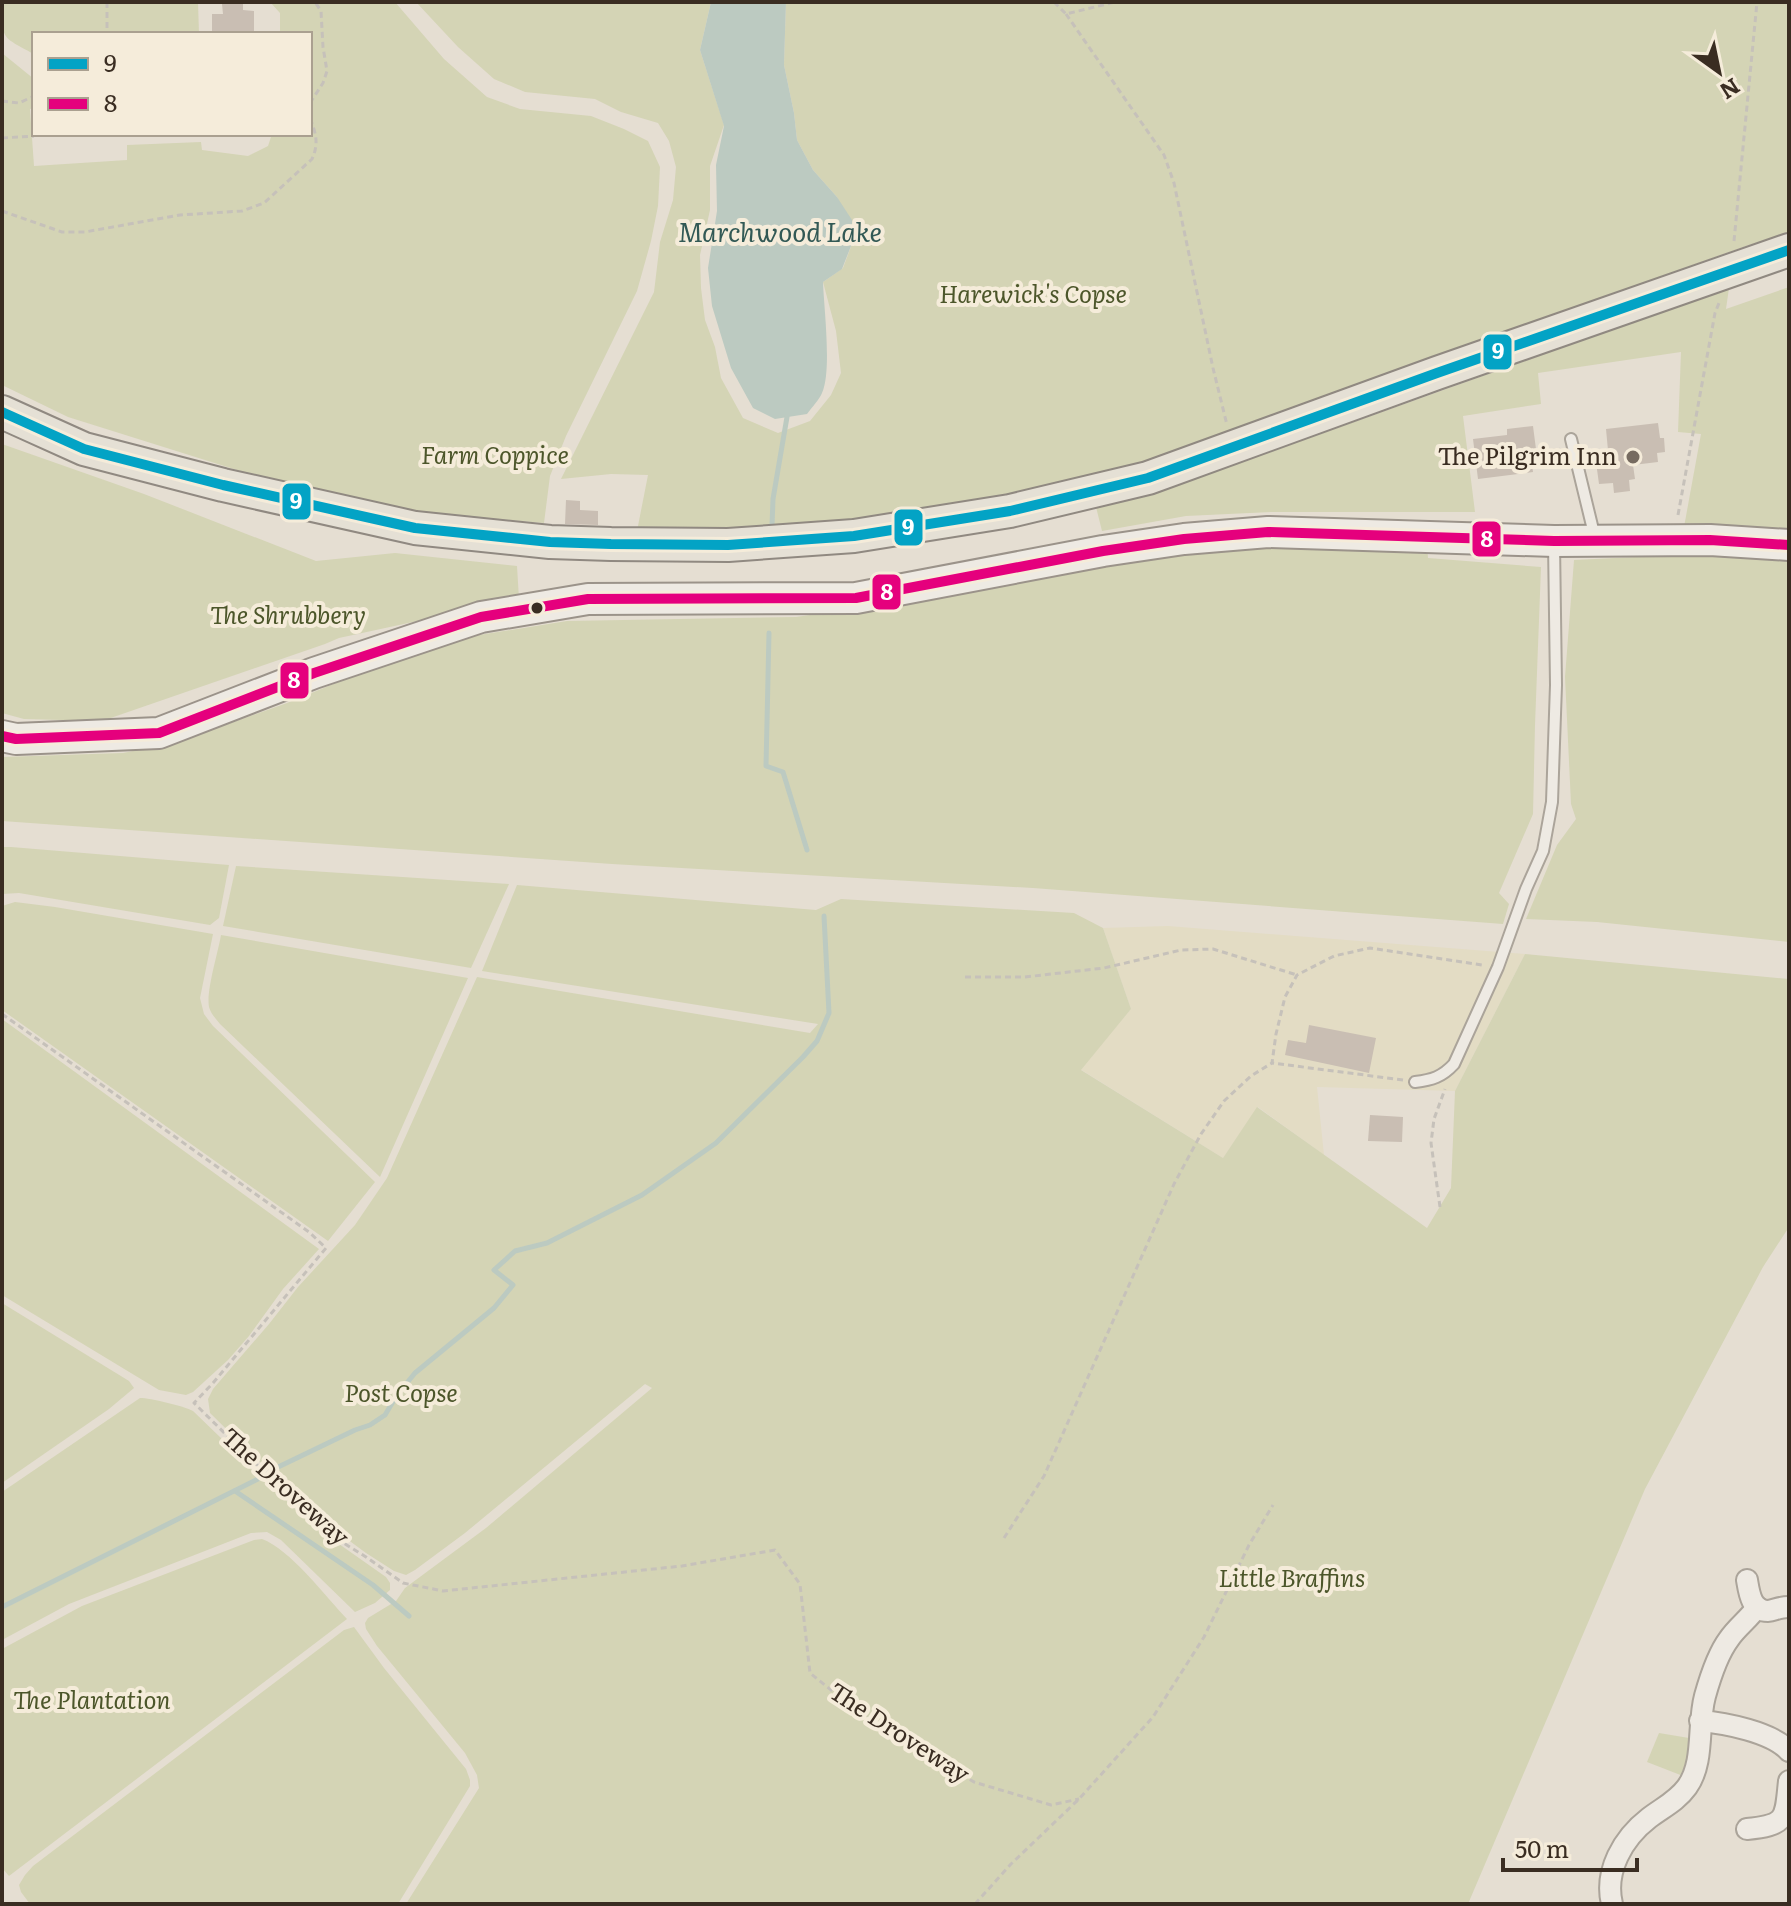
<svg xmlns="http://www.w3.org/2000/svg" width="1791" height="1906" viewBox="0 0 1791 1906" font-family="Literata,serif">
<style>
.farmland{fill:#e3dcc4}
.green{fill:#d4d4b5}
.water{fill:#bccac1}
.lines{fill:none;stroke-linecap:round;stroke-linejoin:round}
.stream{stroke:#bccac1;stroke-width:5}
.building{fill:#c9beb3}
.lane-casing{stroke:#aba49a;stroke-width:14}
.street-casing{stroke:#aba49a;stroke-width:24}
.secondary-casing{stroke:#9b938a;stroke-width:34}
.primary-casing{stroke:#908981;stroke-width:36}
.path{stroke:#c6c1ba;stroke-width:3;stroke-dasharray:6 4;stroke-linecap:butt}
.lane{stroke:#eeeae3;stroke-width:10}
.street{stroke:#eeeae3;stroke-width:20}
.secondary{stroke:#eeeae3;stroke-width:30}
.primary{stroke:#e5e0d5;stroke-width:32}
.bus-1-casing{stroke:#f5ecda;stroke-width:16}
.bus-2-casing{stroke:#f5ecda;stroke-width:16}
.bus-1{stroke:#03a3c5;stroke-width:10}
.bus-2{stroke:#e5007d;stroke-width:10}
.poi-dot{fill:#766b60;stroke:#f5ecda;stroke-width:3}
.bus-dot{fill:#3a2d22;stroke:#f5ecda;stroke-width:3}
.labels{text-anchor:middle;stroke-width:8;stroke-linejoin:round;paint-order:stroke}
.park-label{font-size:24px;font-style:italic;fill:#4c562a;stroke:#f5ecda}
.poi-label{font-size:24px;fill:#3a2d22;stroke:#f5ecda;text-anchor:end}
.street-label{font-size:24px;fill:#3a2d22;stroke:#f5ecda}
.water-label{font-size:26px;font-style:italic;fill:#325955;stroke:#f5ecda}
.line-badge{stroke:#f5ecda;stroke-width:3}
.badge-label{font-size:22px;text-anchor:middle;font-weight:bold;fill:#fff}
</style>
<rect width="100%" height="100%" fill="#e5ded2"/>
<path class="farmland" d="M1168,926L1525,954L1455,1091L1317,1087L1324,1155L1258,1107L1223,1158L1080,1069L1131,1009L1103,928Z"/>
<g class="green">
<path d="M2,2H198L199,34H34V54C1,36 2,40 2,2Z"/>
<path d="M270,2H395L444,59L487,97L520,109L591,116L624,129L648,141L660,167L658,206L651,241L637,291L566,436L550,476L544,523L419,513L320,496L68,417L2,385V53L34,79V108L30,109L34,166L127,160V145L201,142L202,150L248,156L268,146L272,134H310V34H280V13Z"/>
<path d="M416,2H711L700,50L724,125L710,166V210L700,255L701,288L705,320L715,347L721,378L743,418L778,433L810,421L831,395L841,373L836,331L823,282L843,268L853,241L837,197L813,170L797,140L794,113L784,65L786,2H1789V233L1746,246L1142,462L1004,497L851,522L727,531H637L648,475L611,474L561,479L654,292L660,242L673,200L676,167L669,141L658,123L621,112L595,99L525,92L494,79L458,47Z"/>
<path d="M1789,287V530L1738,525L1684,527L1701,434L1678,432L1681,352L1538,373L1541,404L1463,416L1475,512H1271L1186,516L1102,531L1096,507L1158,492L1729,288L1726,309Z"/>
<path d="M2,444L144,494L316,561L395,553L517,566L519,599L339,638L325,644L102,721L24,719L2,713Z"/>
<path d="M1427,543L1428,558L1541,567L1535,725L1533,814L1499,893L1509,904L1503,924L1033,888L612,864L2,821V757L123,753L177,742L287,703L387,662L479,635L567,621L796,617L939,596L1082,568L1269,545Z"/>
<path d="M1677,555L1789,557V942L1597,922L1526,919L1557,845L1576,819L1571,804L1565,677L1574,560Z"/>
<path d="M2,847H11L229,865L219,918L210,925L19,893L2,894Z"/>
<path d="M236,866L509,884L471,968L223,926Z"/>
<path d="M517,885L816,910L841,899L1074,913L1103,928L1131,1009L1081,1070L1223,1158L1257,1107L1427,1228L1451,1188L1455,1091L1525,954L1789,979V1227L1763,1267L1645,1489L1468,1904H406L479,1788L477,1775L465,1753L377,1646L366,1629L365,1623L368,1618L396,1601L405,1588L486,1528L652,1388L645,1384L465,1533L415,1570L406,1575L394,1571L366,1553L317,1517L277,1480L272,1469L263,1465L210,1413L208,1399L213,1389L269,1324L298,1287L355,1225L387,1178L477,977L810,1033L818,1024L482,971Z"/>
<path d="M15,902L55,907L213,934L200,998L204,1014L213,1026L375,1182L328,1241L2,1010V906Z"/>
<path d="M221,935L468,978L380,1177L220,1024C216,1019 211,1014 209,1007C206,991 218,953 221,935Z"/>
<path d="M2,1019L319,1249L283,1289L249,1336L228,1360L193,1392L186,1395L159,1390L2,1295Z"/>
<path d="M2,1303L129,1381L134,1388L109,1409L2,1483Z"/>
<path d="M140,1398C150,1398 184,1406 193,1411L249,1465L256,1475L266,1481L312,1525L386,1577L390,1583V1590L375,1603L355,1612L281,1540L267,1532L251,1533L69,1604L2,1640V1492Z"/>
<path d="M262,1539C290,1549 326,1597 347,1619L9,1876L2,1868V1649L82,1606L254,1540Z"/>
<path d="M354,1627L384,1668L466,1769L470,1780V1786L398,1904H30L21,1892L19,1885L25,1875L33,1866L344,1630Z"/>
<path d="M1659,1733L1689,1738V1756L1683,1776L1647,1762Z"/>
</g>
<path class="water" d="M711,2H786L784,65L794,113L797,140L813,170L837,197L852,220L853,241L842,269L823,282C824,309 832,371 822,393C819,400 812,407 807,414L775,419L753,408L731,368L712,306L708,268L717,211L716,165L724,126L700,50Z"/>
<g class="lines">
<g class="stream">
<path d="M772,526L773,499L787,417"/>
<path d="M769,633L766,766L783,772L807,850"/>
<path d="M274,1469L355,1430L370,1425L385,1415L397,1395L415,1373L494,1308L513,1285L494,1270L515,1251L547,1243L642,1195L716,1143L803,1057L817,1041L829,1013L824,916"/>
<path d="M235,1491L373,1585L409,1616"/>
<path d="M2,1607L258,1479"/>
</g>
</g>
<g class="building">
<path d="M222,4H243V10L254,11V34H212V14H223Z"/>
<path d="M1658,423L1660,438H1664L1665,452L1657,453L1658,462L1633,465L1635,479L1629,480L1630,491L1614,493L1613,483L1599,484L1596,462L1609,461L1606,429Z"/>
<path d="M1533,426L1537,457L1531,458L1533,472L1478,479L1473,439L1507,435V429Z"/>
<path d="M566,500L580,501V510L598,511V525L565,524Z"/>
<path d="M1309,1025L1376,1038L1369,1073L1285,1055L1288,1040L1306,1043Z"/>
<path d="M1370,1115L1403,1117L1402,1142L1368,1141Z"/>
</g>
<g class="lines">
<defs>
<g id="lane">
<path d="M1571,439L1595,538"/>
<path d="M1415,1082C1432,1080 1442,1077 1454,1064L1498,967L1526,889L1543,851L1552,802L1556,685L1554,543"/>
</g>
<g id="street">
<path d="M1747,1580C1749,1592 1751,1611 1768,1611C1774,1610 1781,1607 1788,1607"/>
<path d="M1700,1721C1725,1723 1772,1732 1789,1751"/>
<path d="M1747,1829C1788,1825 1785,1818 1789,1781"/>
<path d="M1612,1904C1604,1871 1623,1838 1649,1818C1662,1808 1677,1801 1687,1787C1705,1762 1697,1725 1705,1696C1710,1678 1717,1655 1729,1639C1737,1627 1749,1619 1757,1607"/>
</g>
<path id="secondary" d="M2,736L16,739L159,733L314,673L481,617L588,599L856,598L1103,551L1184,539L1268,532L1554,541L1710,540L1789,545"/>
<path id="primary" d="M2,412L84,449L223,485L415,528L550,542L611,544L728,545L854,536L1010,511L1148,478L1437,373L1789,250"/>
</defs>
<use href="#lane" class="lane-casing"/>
<use href="#street" class="street-casing"/>
<use href="#secondary" class="secondary-casing"/>
<use href="#primary" class="primary-casing"/>
<g class="path">
<path d="M107,2V34"/>
<path d="M1054,2L1066,14L1115,2"/>
<path d="M1066,14L1164,155L1174,183L1213,368L1227,425"/>
<path d="M2,101L19,103L34,96"/>
<path d="M310,103L323,83L327,71L323,47L321,11L315,2"/>
<path d="M2,138L34,136"/>
<path d="M2,211L62,232H85L180,215L242,211L264,203L312,159C319,144 316,133 310,118"/>
<path d="M1734,241L1757,2"/>
<path d="M1540,452L1560,449"/>
<path d="M1678,515L1715,313L1719,303"/>
<path d="M965,977H1025L1104,968L1181,950L1213,949L1297,975"/>
<path d="M2,1014L309,1232L326,1248L213,1383L194,1403L258,1466L334,1537L366,1557L403,1583L443,1591L682,1566L775,1550L800,1584L810,1673L862,1715L974,1782L1051,1805L1079,1799"/>
<path d="M1403,1080L1272,1063L1276,1034L1285,997L1297,975L1334,956L1370,948L1482,965"/>
<path d="M1440,1207L1431,1143L1434,1119L1445,1089"/>
<path d="M1004,1538L1044,1476L1174,1184L1201,1134L1224,1101L1251,1076L1272,1063"/>
<path d="M975,1904L1011,1864L1079,1799L1153,1717L1204,1637L1249,1545L1273,1505"/>
</g>
<use href="#lane" class="lane"/>
<use href="#street" class="street"/>
<use href="#secondary" class="secondary"/>
<use href="#primary" class="primary"/>
<defs>
<path id="bus-1" d="M2,412L84,449L223,485L415,528L550,542L611,544L728,545L854,536L1010,511L1148,478L1437,373L1789,250"/>
<path id="bus-2" d="M2,736L16,739L159,733L314,673L481,617L588,599L856,598L1103,551L1184,539L1268,532L1554,541L1710,540L1789,545"/>
</defs>
<use href="#bus-1" class="bus-1-casing"/>
<use href="#bus-2" class="bus-2-casing"/>
<use href="#bus-1" class="bus-1"/>
<use href="#bus-2" class="bus-2"/>
</g>
<circle class="poi-dot" cx="1633" cy="457" r="8"/>
<circle class="bus-dot" cx="537" cy="608" r="7"/>
<g class="labels">
<g class="park-label">
<text x="1033" y="303">Harewick's Copse</text>
<text x="495" y="464">Farm Coppice</text>
<text x="288" y="624">The Shrubbery</text>
<text x="401" y="1402">Post Copse</text>
<text x="1292" y="1587">Little Braffins</text>
<text x="92" y="1709">The Plantation</text>
</g>
<g class="poi-label">
<text x="1617" y="465">The Pilgrim Inn</text>
</g>
<g class="street-label">
<text transform="translate(285 1487) rotate(42)" y="8">The Droveway</text>
<text transform="translate(899 1733) rotate(33)" y="8">The Droveway</text>
</g>
<g class="water-label">
<text x="780" y="242">Marchwood Lake</text>
</g>
</g>
<g class="line-badge">
<rect x="1482" y="333" width="31" height="38" rx="8" fill="#03a3c5"/>
<rect x="281" y="482" width="31" height="39" rx="8" fill="#03a3c5"/>
<rect x="893" y="508" width="31" height="39" rx="8" fill="#03a3c5"/>
<rect x="1471" y="520" width="31" height="38" rx="8" fill="#e5007d"/>
<rect x="871" y="573" width="31" height="38" rx="8" fill="#e5007d"/>
<rect x="279" y="661" width="31" height="39" rx="8" fill="#e5007d"/>
</g>
<g class="badge-label">
<text x="1498" y="359">9</text>
<text x="296" y="509">9</text>
<text x="908" y="535">9</text>
<text x="1487" y="547">8</text>
<text x="887" y="600">8</text>
<text x="294" y="688">8</text>
</g>
<rect width="1791" height="1906" fill="none" stroke="#3a2d22" stroke-width="8"/>
<rect x="32" y="32" width="280" height="104" fill="#f5ecda" stroke="#aaa090" stroke-width="2"/>
<rect x="48" y="58" width="40" height="12" fill="#03a3c5" stroke="#aaa090" stroke-width="2"/>
<text x="104" y="72" font-size="24" fill="#3a2d22">9</text>
<rect x="48" y="98" width="40" height="12" fill="#e5007d" stroke="#aaa090" stroke-width="2"/>
<text x="104" y="112" font-size="24" fill="#3a2d22">8</text>
<g transform="translate(1719 72) rotate(147)" stroke="#f5ecda" stroke-width="6" paint-order="stroke">
<path d="M0-6L14 30L0 20L-14 30Z" fill="#3a2d22"/>
<text y="-12" font-size="22" font-weight="bold" text-anchor="middle" fill="#3a2d22">N</text>
</g>
<path d="M1503 1858v12h134v-12" fill="none" stroke="#3a2d22" stroke-width="4"/>
<text x="1515" y="1858" font-size="24" fill="#3a2d22" stroke="#f5ecda" stroke-width="6" paint-order="stroke">50 m</text>
</svg>
